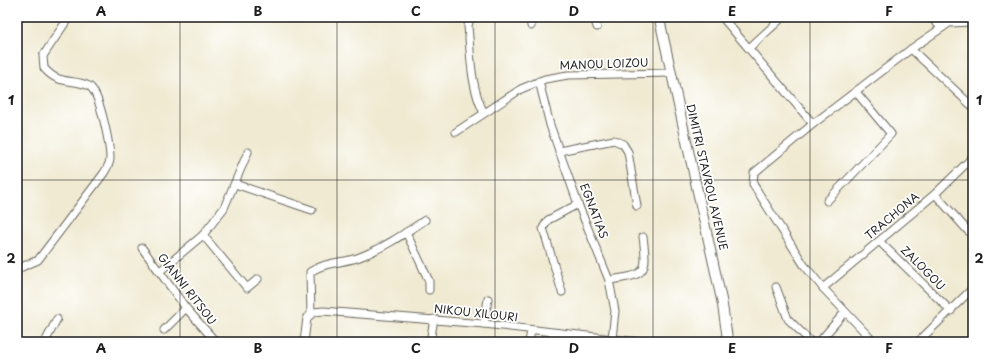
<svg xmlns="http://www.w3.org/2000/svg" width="990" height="359" viewBox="0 0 990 359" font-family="'Playpen Sans',sans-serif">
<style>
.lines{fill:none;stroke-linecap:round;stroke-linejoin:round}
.minor-casing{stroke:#66645c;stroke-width:9}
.secondary-casing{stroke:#66645c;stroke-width:11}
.minor{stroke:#fff;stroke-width:7}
.secondary{stroke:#fff;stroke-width:9}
.grid{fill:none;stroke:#1c1c1c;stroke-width:1;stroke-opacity:0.55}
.labels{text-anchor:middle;stroke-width:3.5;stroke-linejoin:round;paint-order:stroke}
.street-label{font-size:11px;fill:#1c1c1c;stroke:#fff}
.neatline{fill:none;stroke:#1c1c1c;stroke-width:1.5}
.grid-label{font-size:13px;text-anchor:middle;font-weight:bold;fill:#1c1c1c}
</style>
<rect width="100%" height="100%" fill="#fff"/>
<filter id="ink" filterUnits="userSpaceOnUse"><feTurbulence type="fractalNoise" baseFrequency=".025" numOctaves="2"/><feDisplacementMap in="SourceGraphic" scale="8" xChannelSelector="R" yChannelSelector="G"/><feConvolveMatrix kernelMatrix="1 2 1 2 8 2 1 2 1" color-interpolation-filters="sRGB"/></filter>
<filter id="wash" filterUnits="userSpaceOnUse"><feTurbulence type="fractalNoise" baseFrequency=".012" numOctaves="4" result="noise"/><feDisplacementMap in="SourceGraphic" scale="16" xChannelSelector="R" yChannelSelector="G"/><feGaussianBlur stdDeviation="0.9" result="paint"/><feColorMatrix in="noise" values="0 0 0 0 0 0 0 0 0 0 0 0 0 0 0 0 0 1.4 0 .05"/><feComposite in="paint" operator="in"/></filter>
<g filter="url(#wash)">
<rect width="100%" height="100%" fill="#f0ead2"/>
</g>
<g filter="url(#ink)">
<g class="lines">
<defs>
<g id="minor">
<path d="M470,17L468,26C471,56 470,86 484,113"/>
<path d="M530,17L531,26"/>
<path d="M594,17L597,27"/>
<path d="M722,17L813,124L754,173L753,184L804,265L823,288L874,342"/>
<path d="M930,17L942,28"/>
<path d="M749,48L783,17"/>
<path d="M911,49L949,23L973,22"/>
<path d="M539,81L550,125L578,204L609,280L615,311L612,339"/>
<path d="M813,124L911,49L973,107"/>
<path d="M456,132L521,89L545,79L568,75L671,73"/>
<path d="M559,151L614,140L623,144L628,152L637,206"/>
<path d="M235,184L312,210"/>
<path d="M935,194L968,231L973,227"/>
<path d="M827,201L891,134L856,92"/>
<path d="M406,232L429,281V290"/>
<path d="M203,235L247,288L258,279"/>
<path d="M879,241L951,311"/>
<path d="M142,248L186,308L216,342"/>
<path d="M17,269L38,260L104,173C106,169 110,164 110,159C110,146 100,92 89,86C72,78 59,86 44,68L43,56L69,17"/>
<path d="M160,271L203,235L224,208L248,152"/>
<path d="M609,280C646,275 648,274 643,237"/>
<path d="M776,287L788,319L811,342"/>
<path d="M823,288L935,194L973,157"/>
<path d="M562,292L543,228L548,220L578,204"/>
<path d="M311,314L310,272C325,262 341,263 357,258C382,249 404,234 425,220"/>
<path d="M484,324L488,299"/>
<path d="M164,330L186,308"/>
<path d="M45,342L57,319"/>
<path d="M304,342L307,318L314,312L323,311L484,324L640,342"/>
<path d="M430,342L434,319"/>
<path d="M529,342L531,331"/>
<path d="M819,342L845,312"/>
<path d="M918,342L973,288"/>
</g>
<path id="secondary" d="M659,17L722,302L728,342"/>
</defs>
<use href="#minor" class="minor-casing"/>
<use href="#secondary" class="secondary-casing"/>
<use href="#minor" class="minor"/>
<use href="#secondary" class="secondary"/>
</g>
</g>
<path class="grid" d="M180,17V342M337,17V342M495,17V342M653,17V342M810,17V342M17,180H973"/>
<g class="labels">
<g class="street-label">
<text transform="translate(604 64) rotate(-2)" y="4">MANOU LOIZOU</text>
<text transform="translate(707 177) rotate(77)" y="4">DIMITRI STAVROU AVENUE</text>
<text transform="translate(594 211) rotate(69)" y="4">EGNATIAS</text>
<text transform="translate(892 216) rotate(-40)" y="4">TRACHONA</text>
<text transform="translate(923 268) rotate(45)" y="4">ZALOGOU</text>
<text transform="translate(187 289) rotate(52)" y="4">GIANNI RITSOU</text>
<text transform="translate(476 313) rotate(6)" y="4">NIKOU XILOURI</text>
</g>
</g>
<rect width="990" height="359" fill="none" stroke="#fff" stroke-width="44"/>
<rect x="22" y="22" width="946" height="315" class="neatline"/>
<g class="grid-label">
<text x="101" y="16">A</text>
<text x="258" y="16">B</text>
<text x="416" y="16">C</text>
<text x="574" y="16">D</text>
<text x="732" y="16">E</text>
<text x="889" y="16">F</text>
<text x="11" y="105">1</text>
<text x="979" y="105">1</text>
<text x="11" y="263">2</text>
<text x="979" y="263">2</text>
<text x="101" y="353">A</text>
<text x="258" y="353">B</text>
<text x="416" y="353">C</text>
<text x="574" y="353">D</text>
<text x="732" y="353">E</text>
<text x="889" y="353">F</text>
</g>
</svg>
